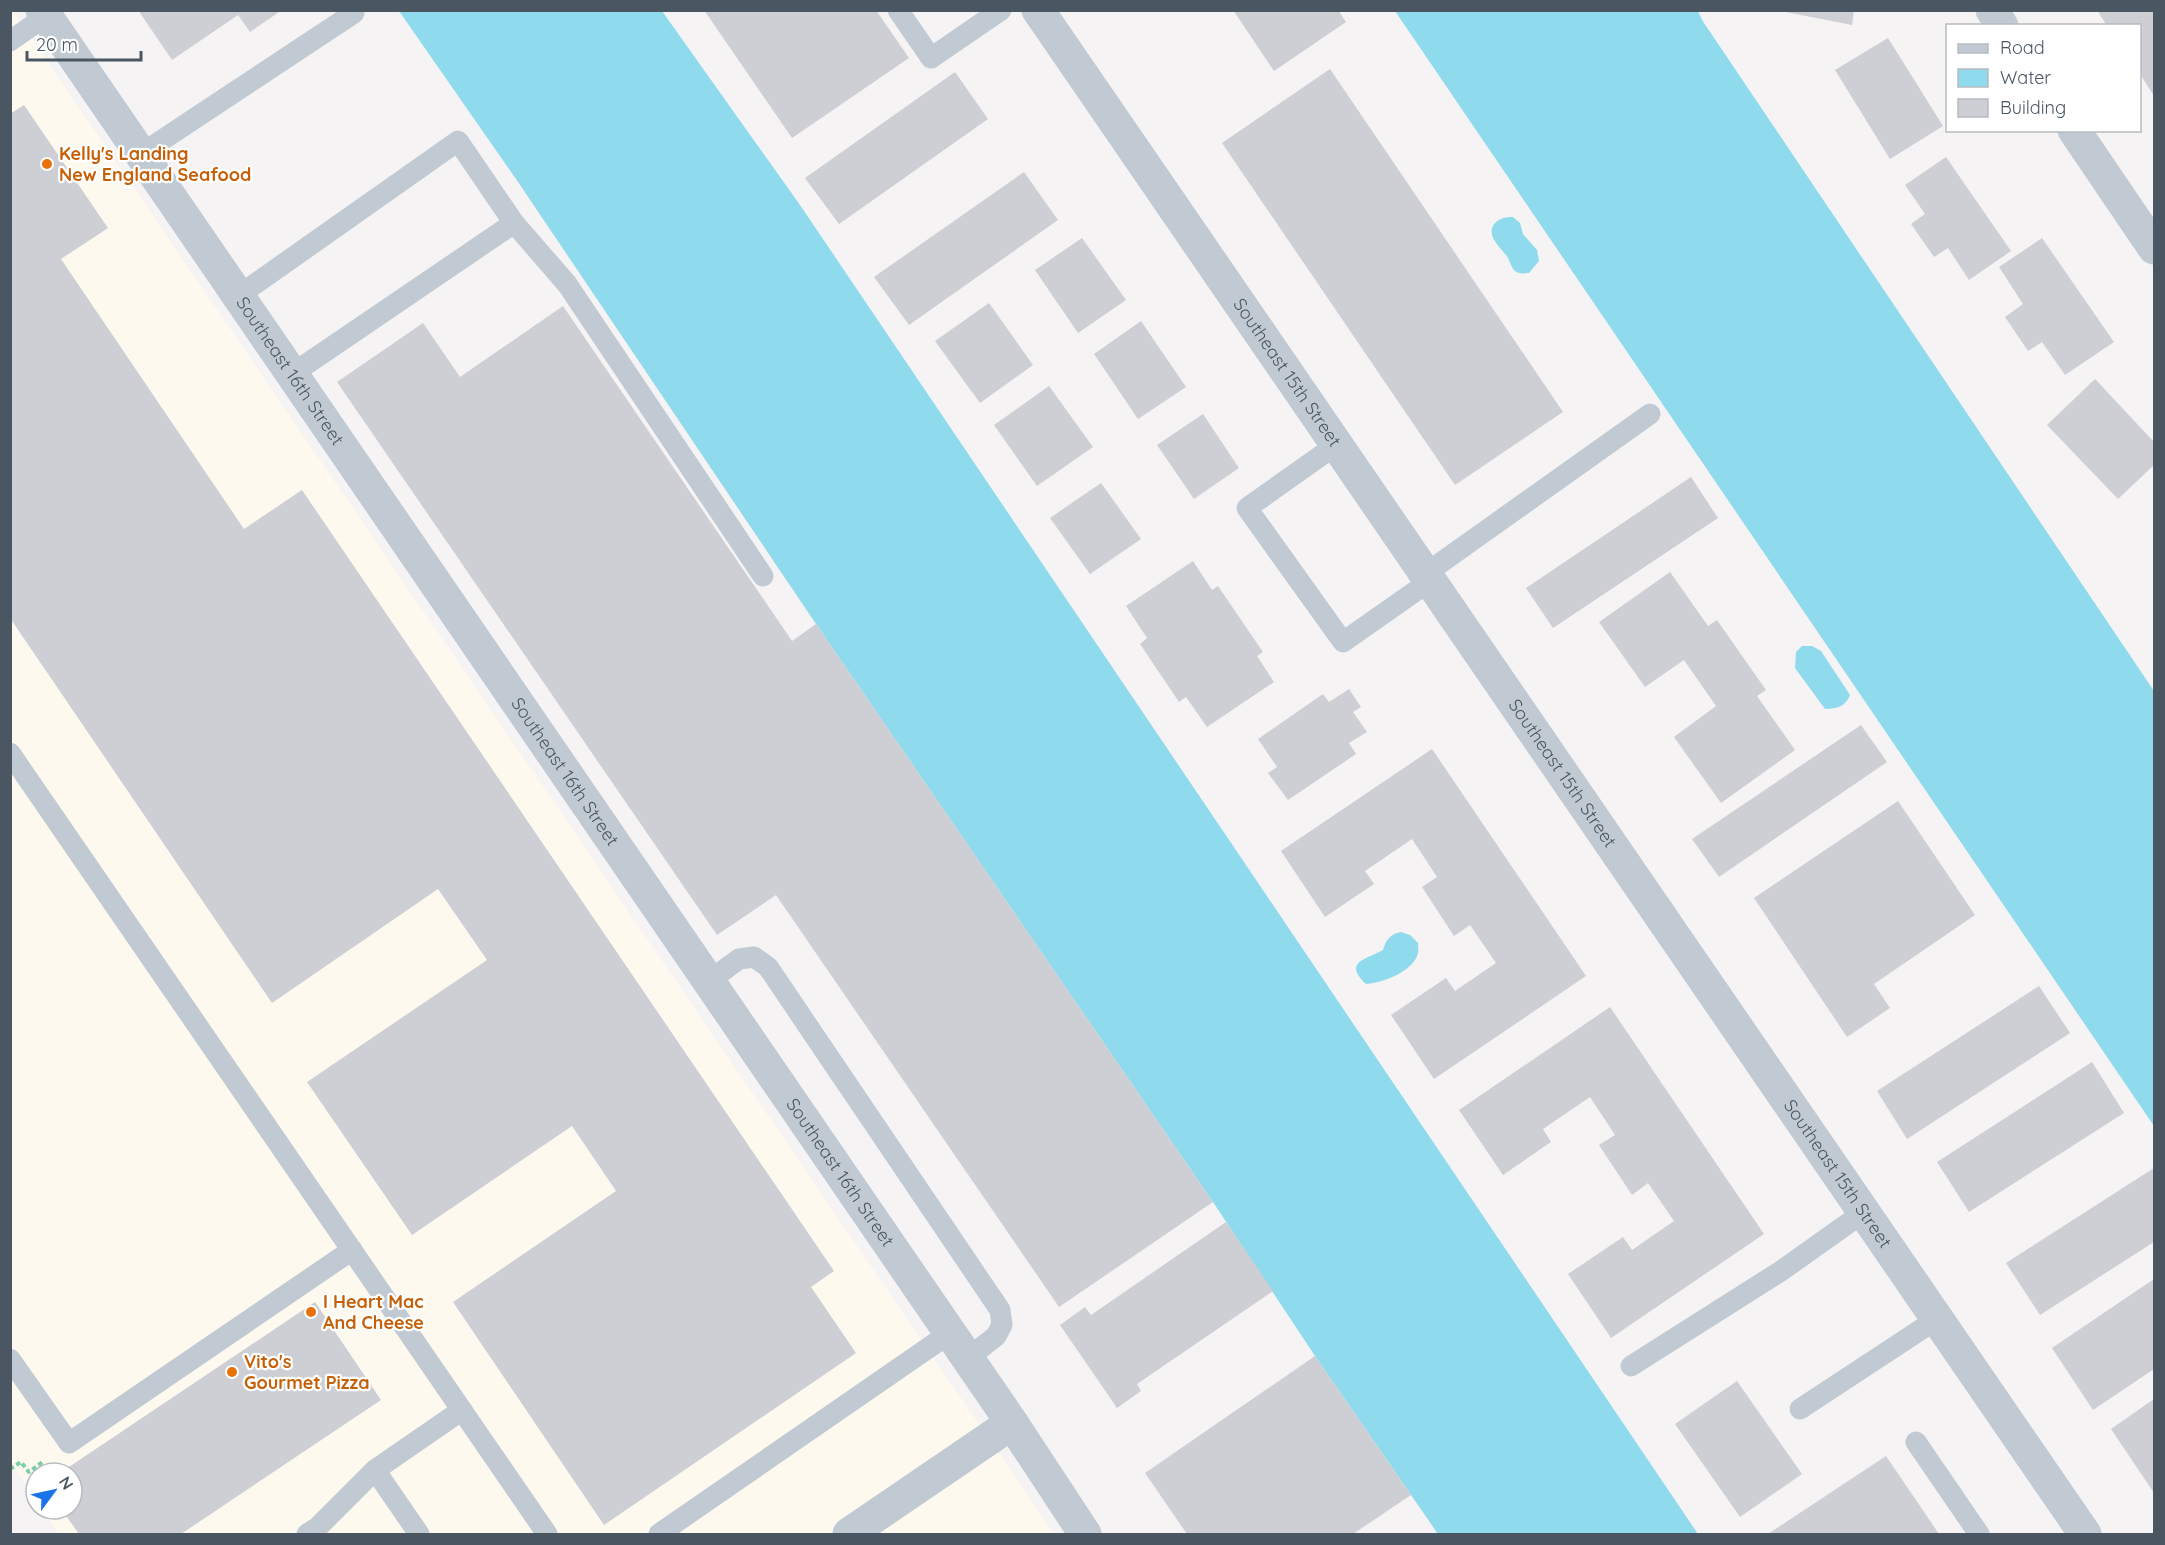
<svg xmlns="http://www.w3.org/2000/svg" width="2165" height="1545" viewBox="0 0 2165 1545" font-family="Quicksand,sans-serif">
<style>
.commercial{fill:#fdf9ef}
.water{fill:#90daee}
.building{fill:#cdcfd5}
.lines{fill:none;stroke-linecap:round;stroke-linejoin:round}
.path{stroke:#7ad0a6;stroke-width:4;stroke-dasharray:4.5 3;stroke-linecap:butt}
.lane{stroke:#c1cad2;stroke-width:21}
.street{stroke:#c1cad2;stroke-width:33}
.food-dot{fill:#e8710a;stroke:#fff;stroke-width:2}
.labels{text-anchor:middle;stroke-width:4.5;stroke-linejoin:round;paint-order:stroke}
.food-label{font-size:18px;font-weight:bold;fill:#c56008;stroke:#fff;text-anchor:start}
.street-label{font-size:18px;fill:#4a5661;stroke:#fff}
</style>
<rect width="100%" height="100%" fill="#f5f3f3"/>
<path class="commercial" d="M10,11H13L1054,1534H59L42,1509H72V1473H36V1500L11,1463Z"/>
<g class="water">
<path d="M399,11H662L800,205L1698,1534H1438L1315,1356L1213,1202L816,624L516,179Z"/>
<path d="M1395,11H1698L1702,20L2154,691V1126Z"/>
<path d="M1513,217L1520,223L1523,234L1537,250L1539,261L1529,273C1525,273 1522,274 1519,273C1512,271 1511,264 1508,258C1502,248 1487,238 1493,226C1498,218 1505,217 1513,217Z"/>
<path d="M1802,646H1812L1821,651L1850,695C1846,706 1837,709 1825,709L1795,668L1796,652Z"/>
<path d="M1401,932L1410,935L1418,943C1418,947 1419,950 1418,953C1414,971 1383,983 1366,984C1342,961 1368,959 1383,950C1386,940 1390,934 1401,932Z"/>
</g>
<g class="building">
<path d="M138,10H282L250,32L238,15L172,60Z"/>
<path d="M704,10H876L909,58L792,138Z"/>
<path d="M1233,10H1338L1346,22L1274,71Z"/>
<path d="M1776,10H1854L1852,25Z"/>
<path d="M2097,10H2154V96L2140,74V26H2107Z"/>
<path d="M1888,38L1943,126L1890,159L1835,70Z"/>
<path d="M1330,69L1563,412L1455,485L1222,143Z"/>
<path d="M955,72L988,119L839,224L805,178Z"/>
<path d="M24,105L108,228L61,259L244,529L302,490L834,1271L811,1287L856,1353L604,1525L453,1302L616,1191L572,1126L412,1235L307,1082L487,960L438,889L272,1003L10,618V114Z"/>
<path d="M1946,157L2011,251L1969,280L1948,248L1934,257L1911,224L1925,214L1905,185Z"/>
<path d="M1024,172L1058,220L909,325L874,277Z"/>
<path d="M1082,238L1126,300L1078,333L1035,270Z"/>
<path d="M2042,238L2114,342L2065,375L2042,342L2028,351L2005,317L2023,304L1999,267Z"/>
<path d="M989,303L1033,365L980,403L935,341Z"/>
<path d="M563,306L792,641L816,624L1213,1202L1059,1307L776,895L717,935L337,382L423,323L460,377Z"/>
<path d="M1141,321L1186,387L1138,419L1094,354Z"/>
<path d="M2095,379L2154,442V465L2118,499L2047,425Z"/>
<path d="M1049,386L1093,447L1037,486L994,425Z"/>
<path d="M1203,414L1239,468L1194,499L1157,445Z"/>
<path d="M1691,477L1718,518L1553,628L1526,588Z"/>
<path d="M1101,483L1141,539L1090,574L1050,518Z"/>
<path d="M1193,561L1212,590L1218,586L1263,652L1257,656L1274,682L1207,727L1186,697L1179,702L1140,644L1147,638L1126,606Z"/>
<path d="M1670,572L1708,626L1717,620L1766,690L1757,696L1795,750L1721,803L1674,737L1716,706L1684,660L1645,687L1599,622Z"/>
<path d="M1349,689L1361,707L1353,712L1367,732L1349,743L1356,754L1288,800L1268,773L1277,767L1258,739L1323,694L1329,702Z"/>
<path d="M1861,725L1887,762L1719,877L1692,839Z"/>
<path d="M1432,749L1586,976L1434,1079L1391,1015L1446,978L1455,991L1496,963L1470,925L1454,936L1422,887L1437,877L1412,839L1365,871L1374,884L1325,917L1281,851Z"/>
<path d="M1898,801L1975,915L1874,984L1890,1008L1847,1037L1754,898Z"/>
<path d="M2039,986L2070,1033L1907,1139L1877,1091Z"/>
<path d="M1610,1007L1764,1234L1611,1338L1568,1274L1623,1237L1632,1250L1674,1221L1648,1183L1632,1195L1599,1145L1615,1135L1590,1097L1543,1129L1551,1142L1503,1175L1459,1110Z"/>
<path d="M2092,1062L2124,1113L1969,1212L1937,1162Z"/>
<path d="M2154,1168V1242L2040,1315L2006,1263Z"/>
<path d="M1226,1222L1273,1291L1137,1384L1141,1391L1117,1408L1060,1325L1085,1307L1091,1315Z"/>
<path d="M2154,1279V1369L2093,1410L2052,1348Z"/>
<path d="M315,1302L381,1400L181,1534H79L61,1509H72V1473H60Z"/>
<path d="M1315,1356L1411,1495L1353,1534H1187L1145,1473Z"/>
<path d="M1737,1381L1802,1474L1740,1517L1675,1424Z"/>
<path d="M2154,1399V1493L2111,1429Z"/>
<path d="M1886,1456L1939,1534H1768Z"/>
</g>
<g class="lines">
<path class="path" d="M10,1469L21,1462L29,1472L44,1461"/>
<g class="lane">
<path d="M898,10L931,58L1001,10"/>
<path d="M10,41L46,16"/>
<path d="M141,154L354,13"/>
<path d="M238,296L458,141L514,223"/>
<path d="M292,374L514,223L567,284L763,576"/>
<path d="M1336,445L1247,508L1343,642L1430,581"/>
<path d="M1425,574L1650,414"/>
<path d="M10,753L547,1534"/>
<path d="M709,981L739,959L754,957L768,967L1000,1310L1002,1325L996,1336L968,1358"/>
<path d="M10,1359L69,1443L352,1250"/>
<path d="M1631,1366L1781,1271L1864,1212"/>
<path d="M1800,1409L1937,1319"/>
<path d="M1916,1442L1979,1534"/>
<path d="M375,1470L419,1534"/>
<path d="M307,1534L318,1527L375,1470L462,1410"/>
<path d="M659,1534L950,1333"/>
</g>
<g class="street">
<path id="s1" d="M42,10L1012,1423L1085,1534"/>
<path id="s2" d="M1038,10L2085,1534"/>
<path d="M1992,10L2002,26"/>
<path d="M2074,130L2154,248"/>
<path d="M849,1534L1012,1423"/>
</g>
</g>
<g class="food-dot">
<circle cx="47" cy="164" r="6"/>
<circle cx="311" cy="1312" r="6"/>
<circle cx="232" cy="1372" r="6"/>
</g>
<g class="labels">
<g class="food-label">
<text x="59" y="160">Kelly's Landing<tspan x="59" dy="21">New England Seafood</tspan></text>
<text x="323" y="1308">I Heart Mac<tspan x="323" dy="21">And Cheese</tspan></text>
<text x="244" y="1368">Vito's<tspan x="244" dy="21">Gourmet Pizza</tspan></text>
</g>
<g class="street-label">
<text dy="6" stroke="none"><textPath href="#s1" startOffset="438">Southeast 16th Street</textPath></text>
<text dy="6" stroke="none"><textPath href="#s2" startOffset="440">Southeast 15th Street</textPath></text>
<text dy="6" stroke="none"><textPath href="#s1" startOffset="924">Southeast 16th Street</textPath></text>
<text dy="6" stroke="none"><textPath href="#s2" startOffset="926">Southeast 15th Street</textPath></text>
<text dy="6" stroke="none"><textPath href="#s1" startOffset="1410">Southeast 16th Street</textPath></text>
<text dy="6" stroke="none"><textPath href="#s2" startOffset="1412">Southeast 15th Street</textPath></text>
</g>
</g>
<rect width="2165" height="1545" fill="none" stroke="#4a5661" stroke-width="24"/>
<rect x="1946" y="24" width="195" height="108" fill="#ffffff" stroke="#b7bbc0" stroke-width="1.5"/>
<rect x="1958" y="44" width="30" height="9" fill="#c1cad2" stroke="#b7bbc0" stroke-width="1.5"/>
<text x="2000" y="54" font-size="18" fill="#4a5661">Road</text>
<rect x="1958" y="69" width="30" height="18" fill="#90daee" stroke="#b7bbc0" stroke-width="1.5"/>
<text x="2000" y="84" font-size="18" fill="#4a5661">Water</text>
<rect x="1958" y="99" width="30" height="18" fill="#cdcfd5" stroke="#b7bbc0" stroke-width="1.5"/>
<text x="2000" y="114" font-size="18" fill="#4a5661">Building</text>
<g transform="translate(54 1491) rotate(57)"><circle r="28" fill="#ffffff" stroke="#b7bbc0" stroke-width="1.5"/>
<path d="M0-4.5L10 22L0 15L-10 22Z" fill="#1a73e8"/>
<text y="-9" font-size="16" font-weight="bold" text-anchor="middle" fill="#4a5661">N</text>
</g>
<path d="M27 51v9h114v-9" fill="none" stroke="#4a5661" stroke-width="3"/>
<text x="36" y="51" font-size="18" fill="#4a5661" stroke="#ffffff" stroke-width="4.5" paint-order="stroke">20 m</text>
</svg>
